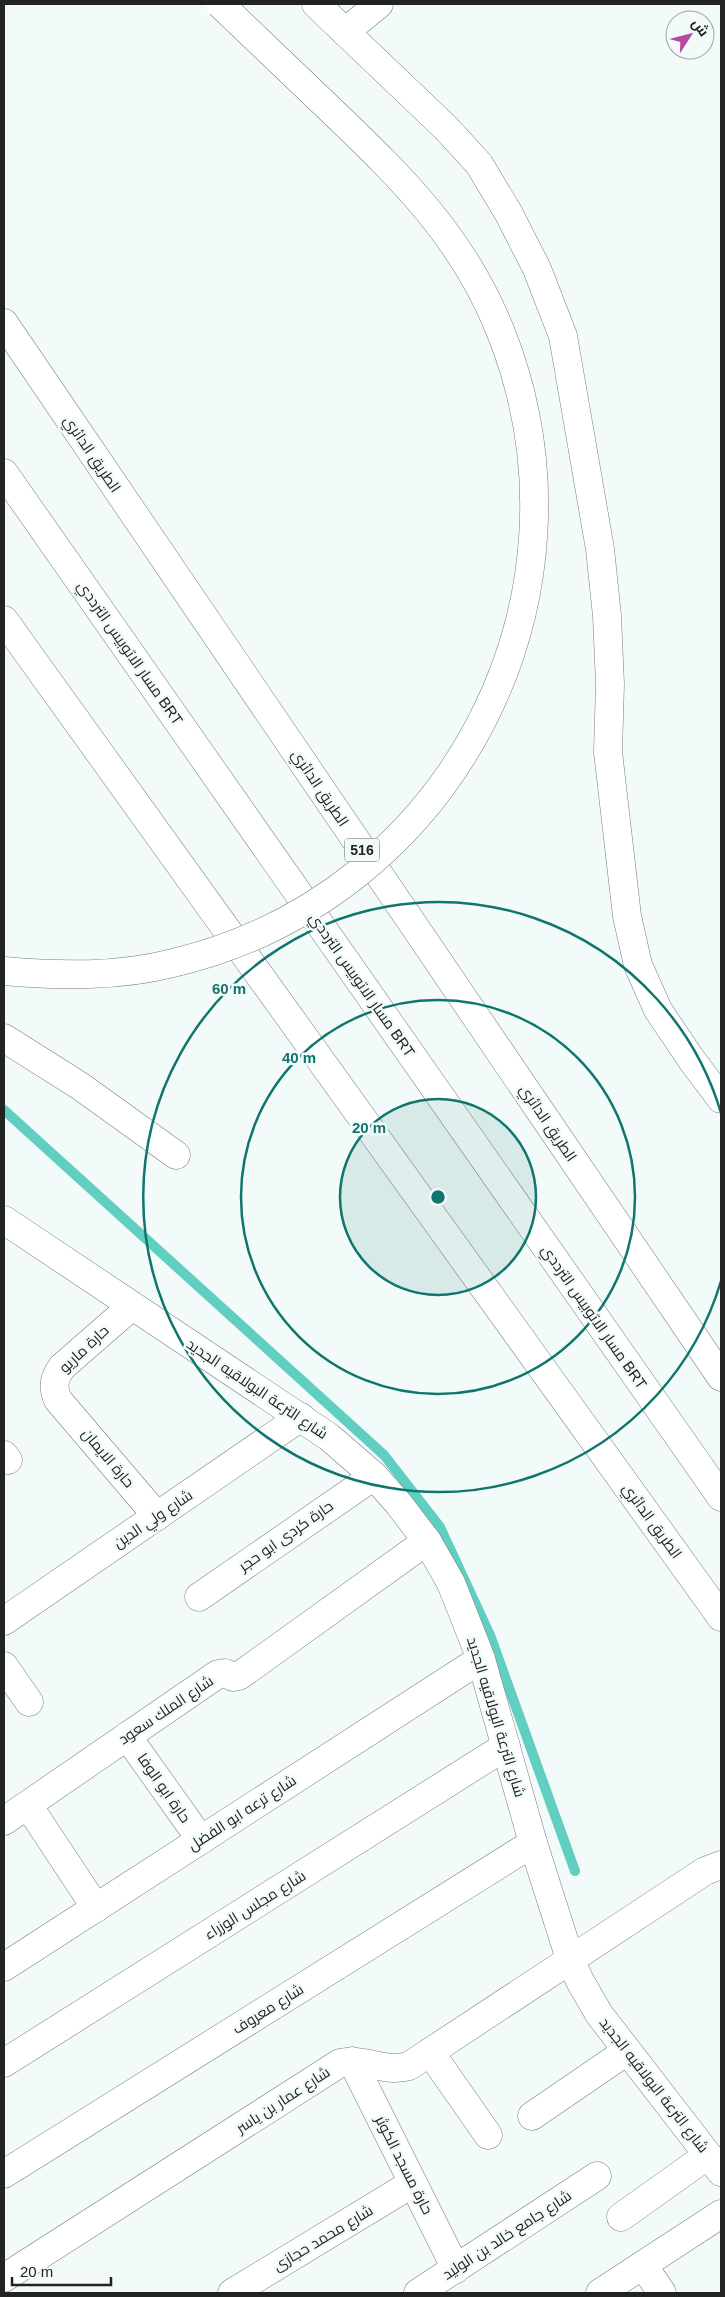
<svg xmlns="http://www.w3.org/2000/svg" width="725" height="2297" viewBox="0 0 725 2297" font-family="Helvetica,Cairo,sans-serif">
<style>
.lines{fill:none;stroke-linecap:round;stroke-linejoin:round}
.stream{stroke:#60cec0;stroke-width:10}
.minor-casing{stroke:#787f7e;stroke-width:29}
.highway-casing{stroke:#787f7e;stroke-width:29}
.minor{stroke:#fff;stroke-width:28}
.highway{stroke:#fff;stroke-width:28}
.highway-bridge-casing{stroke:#787f7e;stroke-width:29;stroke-linecap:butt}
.highway-bridge{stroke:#fff;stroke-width:28}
.ring{fill:none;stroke:#0f766e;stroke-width:2.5}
.labels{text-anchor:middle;stroke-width:5;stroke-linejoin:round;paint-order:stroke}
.shield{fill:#f3fbfa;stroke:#606464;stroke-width:1}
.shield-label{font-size:14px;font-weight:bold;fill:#212423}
.street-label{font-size:15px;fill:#212423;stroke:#f3fbfa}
.centre{fill:#0f766e;stroke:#f3fbfa;stroke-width:2.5}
.ring-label{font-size:15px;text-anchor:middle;font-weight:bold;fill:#0f766e;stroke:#f3fbfa;stroke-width:5;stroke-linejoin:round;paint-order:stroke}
</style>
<rect width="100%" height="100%" fill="#f3fbfa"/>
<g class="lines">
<path class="stream" d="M4,1110L384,1455L440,1527L490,1635L575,1871"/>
<defs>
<g id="minor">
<path d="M316,4L446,128L479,164L509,214L537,269L563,336L600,549L607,616L610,684L608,752L627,916L638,965L658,1010L691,1059L721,1099"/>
<path d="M345,32L379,4"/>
<path d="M4,473L721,1497"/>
<path d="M4,1038L80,1086L176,1155"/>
<path d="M4,1220L329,1437L374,1476L398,1503L427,1541L451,1583L481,1659L533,1843L570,1959L580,1981L599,2014L721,2172"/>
<path d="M132,1306L62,1367C54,1378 52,1387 58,1400L157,1516"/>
<path d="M4,1455L8,1460"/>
<path d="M199,1597L374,1476"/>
<path d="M4,1621L301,1417"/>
<path d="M4,1666L29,1702"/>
<path d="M127,1736L201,1840"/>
<path d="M28,1805L96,1908"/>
<path d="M4,1821L218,1674L225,1673L233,1677L239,1676L427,1541"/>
<path d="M4,1967L481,1659"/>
<path d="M430,2052L488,2135"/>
<path d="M352,2061L456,2269"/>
<path d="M4,2063L506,1746"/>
<path d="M532,2116L627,2051"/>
<path d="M4,2174L533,1843"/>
<path d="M621,2217L708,2155"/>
<path d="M643,2265L662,2293"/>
<path d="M4,2278L340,2063C365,2058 385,2073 409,2066L705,1871L721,1865"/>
<path d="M232,2293L413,2183"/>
<path d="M418,2293L597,2176"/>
<path d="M600,2293L721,2214"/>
</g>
<g id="highway">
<path d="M4,323L721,1377"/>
<path d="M4,620L721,1617"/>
</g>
</defs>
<use href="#minor" class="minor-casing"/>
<use href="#highway" class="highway-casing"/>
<use href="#minor" class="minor"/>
<use href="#highway" class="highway"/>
<defs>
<path id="highway-bridge" d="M4,971C60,976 118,977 173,963C453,897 607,596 500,330C463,238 403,179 333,112C295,76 258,40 220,4"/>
</defs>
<use href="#highway-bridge" class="highway-bridge-casing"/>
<use href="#highway-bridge" class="highway-bridge"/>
</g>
<circle cx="438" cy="1197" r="98" fill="#0f766e" fill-opacity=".12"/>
<g class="ring">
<circle cx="438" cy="1197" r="98"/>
<circle cx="438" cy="1197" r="197"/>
<path d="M721 1281A295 295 0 1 1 721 1113"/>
</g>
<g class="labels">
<rect class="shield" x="344.5" y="838.5" width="35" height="23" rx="4"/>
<g class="shield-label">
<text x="362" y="855">516</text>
</g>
<g class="street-label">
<text transform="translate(92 454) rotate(56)" y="5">الطريق الدائري</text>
<text transform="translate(130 653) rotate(55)" y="5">مسار الاتوبيس الترددي BRT</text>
<text transform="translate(320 788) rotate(56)" y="5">الطريق الدائري</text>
<text transform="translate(362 985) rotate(55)" y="5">مسار الاتوبيس الترددي BRT</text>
<text transform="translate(548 1123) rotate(56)" y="5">الطريق الدائري</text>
<text transform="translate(594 1317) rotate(55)" y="5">مسار الاتوبيس الترددي BRT</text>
<text transform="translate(84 1349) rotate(-43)" y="5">حارة ماريو</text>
<text transform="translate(257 1389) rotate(34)" y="5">شارع الترعة البولاقيه الجديد</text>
<text transform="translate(108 1458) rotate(50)" y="5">حارة الايمان</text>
<text transform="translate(153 1519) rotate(-34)" y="5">شارع ولي الدين</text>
<text transform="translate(652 1521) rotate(54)" y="5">الطريق الدائري</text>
<text transform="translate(286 1536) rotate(-35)" y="5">حارة كردى ابو حجر</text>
<text transform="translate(166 1710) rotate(-34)" y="5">شارع الملك سعود</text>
<text transform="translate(496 1717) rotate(73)" y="5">شارع الترعة البولاقيه الجديد</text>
<text transform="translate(164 1788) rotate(55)" y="5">حارة ابو الوفا</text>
<text transform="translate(242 1813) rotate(-33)" y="5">شارع ترعه ابو الفضل</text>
<text transform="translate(255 1905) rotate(-32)" y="5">شارع مجلس الوزراء</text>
<text transform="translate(268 2009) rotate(-32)" y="5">شارع معروف</text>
<text transform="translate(654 2085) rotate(52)" y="5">شارع الترعة البولاقيه الجديد</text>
<text transform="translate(283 2100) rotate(-33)" y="5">شارع عمار بن ياسر</text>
<text transform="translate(404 2165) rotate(63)" y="5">حارة مسجد الكوثر</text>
<text transform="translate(507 2235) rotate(-33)" y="5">شارع جامع خالد بن الوليد</text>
<text transform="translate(323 2238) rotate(-31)" y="5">شارع محمد حجازى</text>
</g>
</g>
<circle cx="438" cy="1197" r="8" class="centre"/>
<g class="ring-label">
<text x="229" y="994">60 m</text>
<text x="299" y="1063">40 m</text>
<text x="369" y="1133">20 m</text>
</g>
<rect width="725" height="2297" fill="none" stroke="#212423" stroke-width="10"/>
<g transform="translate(690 35) rotate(54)"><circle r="24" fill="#f3fbfa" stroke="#9fa5a4"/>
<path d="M0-4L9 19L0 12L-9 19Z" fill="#b748a5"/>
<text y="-8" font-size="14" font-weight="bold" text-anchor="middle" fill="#212423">ش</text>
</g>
<path d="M12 2277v8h99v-8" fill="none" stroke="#212423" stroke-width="2.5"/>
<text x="20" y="2277" font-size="15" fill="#212423" stroke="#f3fbfa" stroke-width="4" paint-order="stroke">20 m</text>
</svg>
